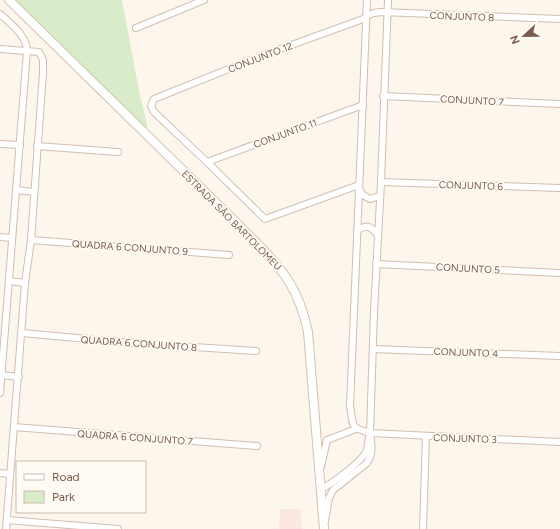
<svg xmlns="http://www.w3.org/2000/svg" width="560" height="529" viewBox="0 0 560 529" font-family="Figtree,sans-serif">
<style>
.commercial{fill:#fde8e0}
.green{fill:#d8ecc9}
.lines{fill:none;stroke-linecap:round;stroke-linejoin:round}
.street-casing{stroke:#d1beb0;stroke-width:8}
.secondary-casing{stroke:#d6c0b0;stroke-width:10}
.street{stroke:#fff;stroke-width:6}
.secondary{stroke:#fff;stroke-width:8}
.labels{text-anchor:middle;stroke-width:3.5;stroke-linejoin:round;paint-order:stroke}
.street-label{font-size:10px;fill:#7a5c4d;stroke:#fffaf3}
</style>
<rect width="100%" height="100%" fill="#fdf6ec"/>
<path class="commercial" d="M280,509H301L302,529H279Z"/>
<path class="green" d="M8,0H122L140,96L151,141Z"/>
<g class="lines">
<defs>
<g id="street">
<path d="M367,0L350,406C354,427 349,427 370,433L560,442"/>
<path d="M0,14C11,24 27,36 27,51L0,393"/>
<path d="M366,16L374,13L381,12L560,19"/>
<path d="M136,28L204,0"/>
<path d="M0,49L39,52L43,60V73L31,240L25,283L6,529"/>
<path d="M383,96L560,104"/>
<path d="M0,144L20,145"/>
<path d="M37,146L118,152"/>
<path d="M207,162L363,105"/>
<path d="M381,182L560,188"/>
<path d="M359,185L265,219L207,162L154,112L151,106L154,99L261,56L366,18"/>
<path d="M359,189L363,195L370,199L380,196"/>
<path d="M16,190L34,192"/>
<path d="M357,231C366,224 372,226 377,235"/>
<path d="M0,237L11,238"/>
<path d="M31,240L229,255"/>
<path d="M376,264L560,273"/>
<path d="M9,281L25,283"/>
<path d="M22,333L132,343L256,351"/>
<path d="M373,349L560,356"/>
<path d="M1,375L19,377"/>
<path d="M14,427L257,446"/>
<path d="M321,466L327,440L356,429"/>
<path d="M0,473L10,474"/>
<path d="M321,489C332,484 361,462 366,452C368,448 368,442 369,437"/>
<path d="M7,520L118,529"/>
<path d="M325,521L329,498L333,490L367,463C373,454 372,444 370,433L374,312L381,182L388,0"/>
<path d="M423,529L426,436"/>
</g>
<path id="secondary" d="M9,0L254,240C284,271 299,289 308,332L324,529"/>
</defs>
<use href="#street" class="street-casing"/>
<use href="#secondary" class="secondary-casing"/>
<use href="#street" class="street"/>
<use href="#secondary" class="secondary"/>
</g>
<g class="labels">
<g class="street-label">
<text transform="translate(462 16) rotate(2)" y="4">CONJUNTO 8</text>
<text transform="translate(260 57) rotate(-21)" y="4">CONJUNTO 12</text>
<text transform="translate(472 100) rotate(3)" y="4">CONJUNTO 7</text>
<text transform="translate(285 133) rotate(-20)" y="4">CONJUNTO 11</text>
<text transform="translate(471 185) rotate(2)" y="4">CONJUNTO 6</text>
<text transform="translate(232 220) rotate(45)" y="4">ESTRADA SÃO BARTOLOMEU</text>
<text transform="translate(130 247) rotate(4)" y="4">QUADRA 6 CONJUNTO 9</text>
<text transform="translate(468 268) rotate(3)" y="4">CONJUNTO 5</text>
<text transform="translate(139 343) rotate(4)" y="4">QUADRA 6 CONJUNTO 8</text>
<text transform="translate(466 352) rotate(2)" y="4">CONJUNTO 4</text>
<text transform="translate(135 437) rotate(4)" y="4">QUADRA 6 CONJUNTO 7</text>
<text transform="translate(465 438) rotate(2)" y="4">CONJUNTO 3</text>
</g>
</g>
<rect x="16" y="461" width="130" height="52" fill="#fffaf3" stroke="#cabbb1"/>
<rect x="24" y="474" width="20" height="6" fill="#ffffff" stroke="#cabbb1"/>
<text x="52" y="481" font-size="12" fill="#7a5c4d">Road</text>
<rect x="24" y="491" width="20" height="12" fill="#d8ecc9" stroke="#cabbb1"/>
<text x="52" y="501" font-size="12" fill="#7a5c4d">Park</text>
<g transform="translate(524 36) rotate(248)" stroke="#fffaf3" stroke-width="3" paint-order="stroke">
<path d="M0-3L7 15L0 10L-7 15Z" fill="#7a5c4d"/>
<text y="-6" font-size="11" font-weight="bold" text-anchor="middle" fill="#7a5c4d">N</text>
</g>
</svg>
